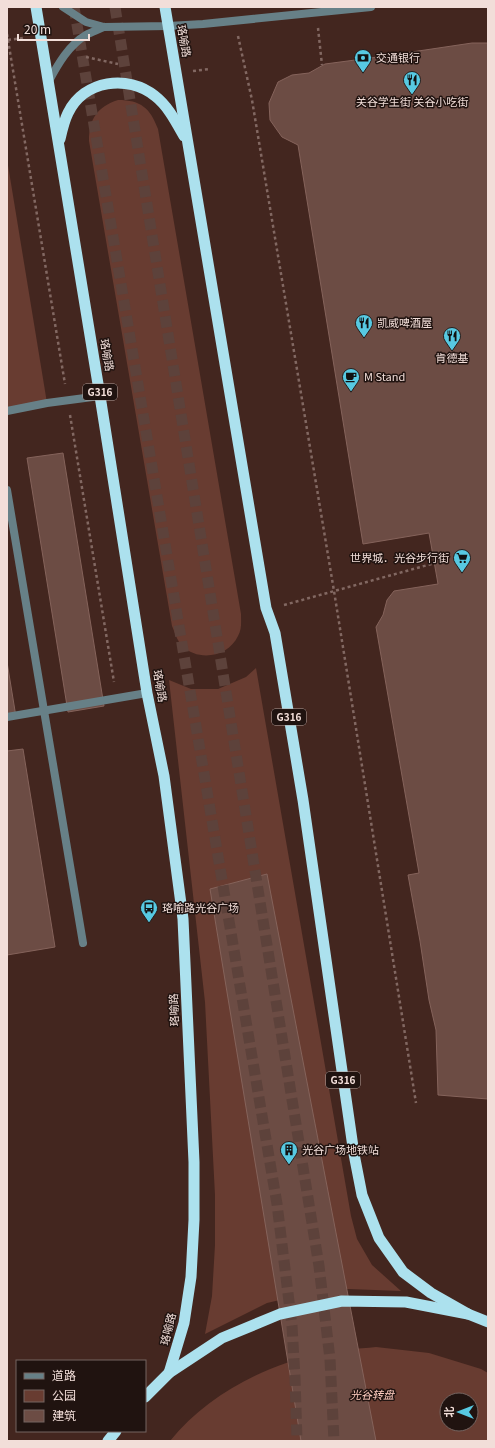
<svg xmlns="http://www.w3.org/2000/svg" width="495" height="1448" viewBox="0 0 495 1448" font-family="Georgia,'Noto Sans SC',serif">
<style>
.green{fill:#683c31;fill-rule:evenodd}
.building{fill:#6c4c44;stroke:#85635b}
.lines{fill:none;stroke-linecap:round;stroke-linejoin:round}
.trunk-tunnel{stroke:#5d423b;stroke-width:11;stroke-dasharray:11 5.5;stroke-linecap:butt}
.path{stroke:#826862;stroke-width:2.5;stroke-dasharray:3 3;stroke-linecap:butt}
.minor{stroke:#678087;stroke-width:8}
.tertiary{stroke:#678087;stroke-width:8}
.trunk{stroke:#ace1ee;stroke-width:11}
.labels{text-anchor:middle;stroke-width:3;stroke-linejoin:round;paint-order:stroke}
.shield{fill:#201310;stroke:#b3a19d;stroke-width:1}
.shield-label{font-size:10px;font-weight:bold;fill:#f2ded9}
.street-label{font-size:11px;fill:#f2ded9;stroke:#201310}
.poi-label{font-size:11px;fill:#f2ded9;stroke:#201310;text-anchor:start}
.park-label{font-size:11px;font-style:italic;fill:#ffcdc0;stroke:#201310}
</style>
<rect width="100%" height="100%" fill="#43261f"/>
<g class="green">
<path d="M118,100C141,100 150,108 158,129L241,614C241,622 242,629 238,636C228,657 199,662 182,646C177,640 175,633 172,626L89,141C89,119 97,107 118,100Z"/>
<path d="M7,159L47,403L7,411Z"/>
<path d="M256,668L351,1216L357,1239L372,1265L401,1291L348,1289L314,1292L267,1303L205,1334L212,1296L215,1245V1195L205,1002L169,680L191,689H218L246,677Z"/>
<path d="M376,1347L429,1353L481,1369L488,1373V1441H170C207,1395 264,1366 321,1353C338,1349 358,1349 376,1347ZM447,1400H471V1424H447Z"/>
</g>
<g class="building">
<path d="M472,43H488V1099L438,1095L436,1030L429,1000L420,941L408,875L419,873L376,627L383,615L387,600L394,591L438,584L429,533L363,544L298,145L282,137L277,130L270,120L269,103L278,82L292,75L309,73L325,64L378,57Z"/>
<path d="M63,453L104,706L68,712L27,458Z"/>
<path d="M7,662L16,717L7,719Z"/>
<path d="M23,749L55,947L7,955V751Z"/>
<path d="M267,874L376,1441H301L210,889Z"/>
</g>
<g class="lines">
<g class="trunk-tunnel">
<path d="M74,7L277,1204L292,1326L295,1378L297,1441"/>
<path d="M115,7L319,1266L330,1359L334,1441"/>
</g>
<g class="path">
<path d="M318,28L322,65"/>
<path d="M7,34L65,384"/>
<path d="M238,36L252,100L334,591L416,1103"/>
<path d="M8,40L23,38"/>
<path d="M86,57L118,64"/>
<path d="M193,71L210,69"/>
<path d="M70,415L114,682"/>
<path d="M284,605L435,563"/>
</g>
<g class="minor">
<path d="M7,411L47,403L100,396"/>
<path d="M7,490L83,943"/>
<path d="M7,717L147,693"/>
</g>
<g class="tertiary">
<path d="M63,7L86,22L104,27L168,26L203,24L371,7"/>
<path d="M49,81C58,64 69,45 86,35C91,32 98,30 104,27"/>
</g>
<g class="trunk">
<path d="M36,7L100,396L147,693L164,776L183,919L194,1162V1220L191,1277L184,1323L169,1373"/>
<path d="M165,7L266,608L275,633L303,800L354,1154L362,1195L379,1238L403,1272L431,1293L468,1314"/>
<path d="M60,139C62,130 64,121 68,113C84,80 128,74 155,96C168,106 176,122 184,136"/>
<path d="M145,1397L169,1373L222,1338L280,1314L342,1301L406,1302L468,1314L488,1322"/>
<path d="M108,1441L116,1431"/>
</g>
</g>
<defs>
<symbol id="bank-pin" viewBox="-11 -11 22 30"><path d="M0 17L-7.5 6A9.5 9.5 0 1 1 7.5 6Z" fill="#57c9e2" stroke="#201310"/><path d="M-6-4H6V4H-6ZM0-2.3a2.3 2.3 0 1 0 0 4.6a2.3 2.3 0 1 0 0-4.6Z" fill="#111"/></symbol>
<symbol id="restaurant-pin" viewBox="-11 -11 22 30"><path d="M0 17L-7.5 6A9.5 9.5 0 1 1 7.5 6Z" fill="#57c9e2" stroke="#201310"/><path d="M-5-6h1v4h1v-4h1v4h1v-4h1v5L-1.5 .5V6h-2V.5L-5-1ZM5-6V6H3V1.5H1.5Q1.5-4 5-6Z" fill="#111"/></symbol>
<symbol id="cafe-pin" viewBox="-11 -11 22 30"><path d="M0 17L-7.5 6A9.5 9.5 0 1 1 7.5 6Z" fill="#57c9e2" stroke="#201310"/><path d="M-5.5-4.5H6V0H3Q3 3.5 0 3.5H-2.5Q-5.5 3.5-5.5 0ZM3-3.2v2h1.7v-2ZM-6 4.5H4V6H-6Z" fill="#111"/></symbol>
<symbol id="supermarket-pin" viewBox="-11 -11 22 30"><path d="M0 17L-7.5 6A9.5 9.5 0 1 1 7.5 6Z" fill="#57c9e2" stroke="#201310"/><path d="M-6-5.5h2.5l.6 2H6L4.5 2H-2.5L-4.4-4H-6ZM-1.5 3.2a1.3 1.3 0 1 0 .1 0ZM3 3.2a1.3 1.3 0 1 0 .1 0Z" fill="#111"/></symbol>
<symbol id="bus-pin" viewBox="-11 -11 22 30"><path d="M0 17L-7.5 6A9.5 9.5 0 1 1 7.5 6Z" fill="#57c9e2" stroke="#201310"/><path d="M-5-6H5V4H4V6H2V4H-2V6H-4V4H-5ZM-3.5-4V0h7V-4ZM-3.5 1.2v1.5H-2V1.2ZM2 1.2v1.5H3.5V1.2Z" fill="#111"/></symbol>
<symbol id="building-pin" viewBox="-11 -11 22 30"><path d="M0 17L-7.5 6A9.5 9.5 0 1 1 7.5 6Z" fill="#57c9e2" stroke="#201310"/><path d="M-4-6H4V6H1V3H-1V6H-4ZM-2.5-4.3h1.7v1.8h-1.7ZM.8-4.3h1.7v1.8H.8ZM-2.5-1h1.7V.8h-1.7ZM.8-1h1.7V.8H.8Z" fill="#111"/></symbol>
</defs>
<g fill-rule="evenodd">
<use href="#bank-pin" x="353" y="48" width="20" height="27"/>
<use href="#restaurant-pin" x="402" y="70" width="20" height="27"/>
<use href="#restaurant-pin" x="354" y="313" width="20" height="27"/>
<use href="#restaurant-pin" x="442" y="326" width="20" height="27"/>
<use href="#cafe-pin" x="341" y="367" width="20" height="27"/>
<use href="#supermarket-pin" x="452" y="548" width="20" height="27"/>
<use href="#bus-pin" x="139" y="898" width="20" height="27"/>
<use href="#building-pin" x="279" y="1140" width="20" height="27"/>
</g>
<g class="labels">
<g class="shield">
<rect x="83" y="384" width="34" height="16" rx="3"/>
<rect x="272" y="709" width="34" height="16" rx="3"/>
<rect x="326" y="1072" width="34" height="16" rx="3"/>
</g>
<g class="shield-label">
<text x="100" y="396">G316</text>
<text x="289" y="721">G316</text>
<text x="343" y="1084">G316</text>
</g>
<g class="street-label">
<text transform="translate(184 41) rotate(80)" y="4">珞喻路</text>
<text transform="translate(107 355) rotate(80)" y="4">珞喻路</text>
<text transform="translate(160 686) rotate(80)" y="4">珞喻路</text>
<text transform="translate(174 1010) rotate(-92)" y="4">珞喻路</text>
<text transform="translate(168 1329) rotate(-76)" y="4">珞喻路</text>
</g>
<g class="poi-label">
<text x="376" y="62">交通银行</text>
<text x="412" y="106" text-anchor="middle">关谷学生街 关谷小吃街</text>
<text x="377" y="327">凯威啤酒屋</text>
<text x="452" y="362" text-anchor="middle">肯德基</text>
<text x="364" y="381">M Stand</text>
<text x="449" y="562" text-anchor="end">世界城．光谷步行街</text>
<text x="162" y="912">珞喻路光谷广场</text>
<text x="302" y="1154">光谷广场地铁站</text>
</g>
<g class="park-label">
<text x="372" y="1399">光谷转盘</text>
</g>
</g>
<rect width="495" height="1448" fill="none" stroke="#f2ded9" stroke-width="16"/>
<rect x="16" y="1360" width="130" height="72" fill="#201310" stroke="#746460"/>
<rect x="24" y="1373" width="20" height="6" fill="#678087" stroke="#746460"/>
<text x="52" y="1380" font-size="12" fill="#f2ded9">道路</text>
<rect x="24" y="1390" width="20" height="12" fill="#683c31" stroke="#746460"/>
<text x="52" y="1400" font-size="12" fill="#f2ded9">公园</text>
<rect x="24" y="1410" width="20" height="12" fill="#6c4c44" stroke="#746460"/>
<text x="52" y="1420" font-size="12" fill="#f2ded9">建筑</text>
<g transform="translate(459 1412) rotate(270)"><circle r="19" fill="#201310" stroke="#746460"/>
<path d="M0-3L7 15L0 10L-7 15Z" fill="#57c9e2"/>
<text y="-6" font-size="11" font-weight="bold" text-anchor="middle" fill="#f2ded9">北</text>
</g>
<path d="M18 34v6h71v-6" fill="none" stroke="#f2ded9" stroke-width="2"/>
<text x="24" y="34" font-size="12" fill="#f2ded9" stroke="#201310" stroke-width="3" paint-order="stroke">20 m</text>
</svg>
